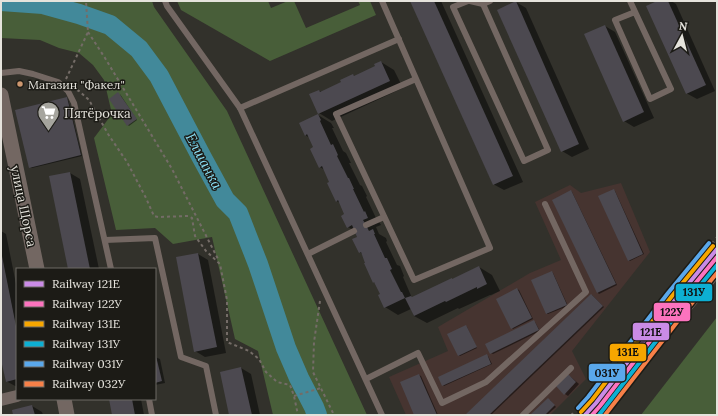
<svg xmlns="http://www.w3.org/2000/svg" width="718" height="416" viewBox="0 0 718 416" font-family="Lora,serif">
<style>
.industrial{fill:#463430}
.green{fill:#485e39}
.shadow{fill:#0007}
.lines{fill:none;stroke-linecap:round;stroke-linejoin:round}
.river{stroke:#42899a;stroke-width:20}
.building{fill:#4c4950}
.path{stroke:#746c67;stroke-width:2;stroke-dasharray:3 3;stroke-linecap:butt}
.service{stroke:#736762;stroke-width:6}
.minor{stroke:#736762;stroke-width:12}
.tertiary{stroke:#736762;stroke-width:15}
.rail{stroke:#6e6762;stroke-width:3;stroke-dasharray:2 4;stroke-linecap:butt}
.rail-1-casing{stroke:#1c1b16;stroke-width:7}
.rail-2-casing{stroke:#1c1b16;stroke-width:7}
.rail-3-casing{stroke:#1c1b16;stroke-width:7}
.rail-4-casing{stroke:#1c1b16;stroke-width:7}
.rail-5-casing{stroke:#1c1b16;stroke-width:7}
.rail-6-casing{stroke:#1c1b16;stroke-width:7}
.rail-1{stroke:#ca8be6;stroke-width:4}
.rail-2{stroke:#fc73be;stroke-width:4}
.rail-3{stroke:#f7a600;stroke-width:4}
.rail-4{stroke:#0dafd3;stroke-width:4}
.rail-5{stroke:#5aa8eb;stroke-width:4}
.rail-6{stroke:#f78048;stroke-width:4}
.bus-dot{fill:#cd976f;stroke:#1c1b16;stroke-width:1.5}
.labels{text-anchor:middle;stroke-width:3;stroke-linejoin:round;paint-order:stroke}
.bus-label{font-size:12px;fill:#e5e3dc;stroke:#1c1b16;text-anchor:start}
.poi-label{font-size:13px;fill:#e5e3dc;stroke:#1c1b16;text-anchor:start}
.street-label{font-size:13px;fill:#e5e3dc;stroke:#1c1b16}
.water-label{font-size:14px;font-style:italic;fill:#8ce2f8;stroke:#1c1b16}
.line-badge{stroke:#1c1b16;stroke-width:1.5}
.pale-badge-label{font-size:11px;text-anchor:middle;font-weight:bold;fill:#111}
</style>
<rect width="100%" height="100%" fill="#32312b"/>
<path class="industrial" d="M621,183L650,252L572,351L586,379L550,415H406L389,377L448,351L438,327L530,273L561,260L535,202L570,185L581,193Z"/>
<g class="green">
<path d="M1,1H152L154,7L227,111L367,415H273L258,351L235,339L212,237L173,244L155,228L116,230L94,138L112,114L104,80L93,65L79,53L59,48L40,40L1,38Z"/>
<path d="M177,1H268L271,8L288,1H294L306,28L360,5L358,1H370L376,15L270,61L181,10Z"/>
<path d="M717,317V415H641Z"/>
</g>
<g class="shadow">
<path d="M411,1H441L523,182L504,190L493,184Z"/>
<path d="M659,1H671L676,4L715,91L697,99L686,93Z"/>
<path d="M516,2L526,8L589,149L572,157L562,151Z"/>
<path d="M605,26L615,32L654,118L634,127L624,121Z"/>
<path d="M381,62L394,70L403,88L332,121L319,113V91L322,92L343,83L353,75L356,77L377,67Z"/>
<path d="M120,94L137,120L129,126L128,125Z"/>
<path d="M67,98L68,99L82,156L32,168L30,167Z"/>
<path d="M318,115L331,123L334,128H332L343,151L346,153L351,163H349L360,185L362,186L367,196L366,197L376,218L378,220L381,225L376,227L379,234L386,238L387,241L386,242L397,265L400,266L404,276L403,277L412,298L479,267L492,275L500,291L491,295H490L459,309L458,308L427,323L414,316L411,309L398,315L385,307L381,295L376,284L374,282L367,263L362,254L360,252L358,237L355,231L348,227L346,215L341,203L336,201L331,182L325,170L320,167L315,148L310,138L305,135Z"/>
<path d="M70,173L80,179L99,269H69L50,177Z"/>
<path d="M614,190L615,191L644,254L630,261L628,260Z"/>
<path d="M571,191L572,192L617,285L599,294L598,293L553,200Z"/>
<path d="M1,231L6,234L17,289V387L6,381L1,355Z"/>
<path d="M198,254L208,260L226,353L205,357L195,351Z"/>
<path d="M552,272L553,273L568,306L548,314H547L533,280Z"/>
<path d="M517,289L519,290L533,319L513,329L512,328Z"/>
<path d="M592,295L604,307L491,415H466Z"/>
<path d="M534,322H535L540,331L493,354L491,353Z"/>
<path d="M466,326L467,327L477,348L460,356L458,355Z"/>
<path d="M487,356H488L492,364L444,386L443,385Z"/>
<path d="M155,357L160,359L165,383L155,385Z"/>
<path d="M241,368L251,374L260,415H230Z"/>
<path d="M419,375L421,376L438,415H415Z"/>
<path d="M568,375L571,377L579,384L568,396L565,394Z"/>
<path d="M110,399H141L144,415H113Z"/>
<path d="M550,400L556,407L547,415H532Z"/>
<path d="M32,406L42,412L43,415H14Z"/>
</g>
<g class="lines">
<path class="river" d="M1,1L43,4L79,14L110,25L139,49L159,76L201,156L225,200L238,213L258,264L286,348L299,378L314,407L317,415"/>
</g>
<g class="building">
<path d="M410,1H434L513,176L493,185Z"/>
<path d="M516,1L579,144L561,152L497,10Z"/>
<path d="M657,1H668L706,85L686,94L646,6Z"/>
<path d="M605,25L644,112L623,122L584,34Z"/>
<path d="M381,61L390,81L318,114L309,94L319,90L320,92L341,82L340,80L353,74L354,76L375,66L374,64Z"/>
<path d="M118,92L137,119L127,126L109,99Z"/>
<path d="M67,97L81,155L29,168L15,110Z"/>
<path d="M318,114L321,120L320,121L331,145L333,144L338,155L337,156L348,178H349L354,189H353L364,212L365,211L368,218L363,220L366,225L369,231L373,229L375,234H374L385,258H387L392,269L390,270L401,292H402L405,298L384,308L378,295L380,294L374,282L373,283L364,263H365L361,252L359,253L352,239L357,237L352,225L347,228L341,216L344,214L338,200L336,202L327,183L329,182L322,166L319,168L310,149L313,147L307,134L305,136L299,123Z"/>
<path d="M70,172L90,269H68L49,176Z"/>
<path d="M614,189L643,254L628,261L598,196Z"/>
<path d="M571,190L616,284L597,293L552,200Z"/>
<path d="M198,253L217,347L194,352L176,257Z"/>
<path d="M2,256L17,331V379L6,382L1,360Z"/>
<path d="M479,266L487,284L477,289V287L446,302L445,301L414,316L405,298L411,296L412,297L452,278V279Z"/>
<path d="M552,271L567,305L546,314L531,280Z"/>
<path d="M517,288L532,318L511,329L496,299Z"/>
<path d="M591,294L603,306L489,415H465Z"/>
<path d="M534,320L539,330L490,354L485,344Z"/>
<path d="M466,325L477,347L458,356L447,334Z"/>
<path d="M487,354L491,364L442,386L438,377Z"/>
<path d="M155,356H156L162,381L155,383Z"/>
<path d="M241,367L252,415H229L220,372Z"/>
<path d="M419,374L437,415H414L400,382Z"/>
<path d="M568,374L576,382L564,395L556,386Z"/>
<path d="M548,398L555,405L545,415H530Z"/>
<path d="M109,399H132L135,415H112Z"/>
<path d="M32,405L35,415H13L12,410Z"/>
</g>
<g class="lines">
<g class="path">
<path d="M88,32L105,58L172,169L219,261"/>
<path d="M66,79L88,32L86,1"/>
<path d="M77,90L79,91L89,100L108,134L127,162L146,198L154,216L158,217L188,216L192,218L195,236L206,251L220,264L227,300V342L249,351L259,359L266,372L277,382L290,385L294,396L298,415"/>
<path d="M320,301L314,342L313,372L334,415"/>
<path d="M294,396L321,388"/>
</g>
<g class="service">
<path d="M165,1L167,6L240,108L382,415"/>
<path d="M382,1L490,248L414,280L336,114L416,79"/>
<path d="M468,1L453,7L524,161L548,150L483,4"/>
<path d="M470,1L483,4L490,1"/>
<path d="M630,1L671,89L650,99L615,20L635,12"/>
<path d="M1,73L19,71L33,74L58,82L68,91L74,103L111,269"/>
<path d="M240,108L399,39"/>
<path d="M366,225L384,217"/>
<path d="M105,240L155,238L181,357L206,366L216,415"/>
<path d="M308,254L354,231"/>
<path d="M366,379L418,353L442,403L486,382L586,292L545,204"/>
<path d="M149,399L152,415"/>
<path d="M523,415L571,368"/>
<path d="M605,415L638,369L717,275"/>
</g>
<path class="minor" d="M1,400L17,396"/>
<g class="tertiary">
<path d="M1,95L37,269"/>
<path d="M64,399L67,415"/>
</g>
<path class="rail" d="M572,415L589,396L717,238"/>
<defs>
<path id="rail-1" d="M585,415L596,403L676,299L717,249"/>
<path id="rail-2" d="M592,415L600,406L680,302L717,257"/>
<path id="rail-3" d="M581,412L592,400L672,296L713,246"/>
<path id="rail-4" d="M599,415L684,305L717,265"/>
<path id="rail-5" d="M578,408L588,397L668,293L709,243"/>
<path id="rail-6" d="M605,415L688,308L717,273"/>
</defs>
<use href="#rail-1" class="rail-1-casing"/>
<use href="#rail-2" class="rail-2-casing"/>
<use href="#rail-3" class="rail-3-casing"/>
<use href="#rail-4" class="rail-4-casing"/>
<use href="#rail-5" class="rail-5-casing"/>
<use href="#rail-6" class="rail-6-casing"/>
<use href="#rail-1" class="rail-1"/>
<use href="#rail-2" class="rail-2"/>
<use href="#rail-3" class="rail-3"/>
<use href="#rail-4" class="rail-4"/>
<use href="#rail-5" class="rail-5"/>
<use href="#rail-6" class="rail-6"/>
</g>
<defs>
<symbol id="supermarket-pin" viewBox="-11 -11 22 30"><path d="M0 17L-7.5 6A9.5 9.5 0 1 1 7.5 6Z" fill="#a6a59e" stroke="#1c1b16"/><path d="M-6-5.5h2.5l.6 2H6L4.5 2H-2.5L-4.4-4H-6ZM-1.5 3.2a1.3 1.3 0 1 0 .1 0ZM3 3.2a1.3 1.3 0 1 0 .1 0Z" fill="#fff"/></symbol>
</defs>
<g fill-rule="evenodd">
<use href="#supermarket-pin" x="36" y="100" width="25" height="34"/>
</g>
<circle class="bus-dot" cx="20" cy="84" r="3.5"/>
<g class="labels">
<g class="bus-label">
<text x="28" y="89">Магазин "Факел"</text>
</g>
<g class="poi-label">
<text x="64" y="118">Пятёрочка</text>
</g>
<g class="street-label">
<text transform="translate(24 206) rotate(78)" y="5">улица Щорса</text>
</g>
<g class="water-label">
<text transform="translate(204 161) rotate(62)" y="5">Елшанка</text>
</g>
</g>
<g class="line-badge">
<rect x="675" y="283" width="38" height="19" rx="4" fill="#0dafd3"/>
<rect x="653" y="302" width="38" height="20" rx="4" fill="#fc73be"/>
<rect x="632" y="322" width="38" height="19" rx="4" fill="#ca8be6"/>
<rect x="609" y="343" width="38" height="19" rx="4" fill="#f7a600"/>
<rect x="588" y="363" width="38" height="19" rx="4" fill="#5aa8eb"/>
</g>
<g class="pale-badge-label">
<text x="694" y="296">131У</text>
<text x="672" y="316">122У</text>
<text x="651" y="336">121Е</text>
<text x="628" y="356">131Е</text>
<text x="607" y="377">031У</text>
</g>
<rect width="718" height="416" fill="none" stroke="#e5e3dc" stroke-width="4"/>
<rect x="16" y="268" width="140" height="132" fill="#1c1b16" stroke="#6c6b65"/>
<rect x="24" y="281" width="20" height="6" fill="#ca8be6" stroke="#6c6b65"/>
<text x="52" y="288" font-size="12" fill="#e5e3dc">Railway 121Е</text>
<rect x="24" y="301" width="20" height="6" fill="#fc73be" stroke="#6c6b65"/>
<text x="52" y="308" font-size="12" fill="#e5e3dc">Railway 122У</text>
<rect x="24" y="321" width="20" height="6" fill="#f7a600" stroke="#6c6b65"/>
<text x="52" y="328" font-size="12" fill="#e5e3dc">Railway 131Е</text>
<rect x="24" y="341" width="20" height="6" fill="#0dafd3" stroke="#6c6b65"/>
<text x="52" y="348" font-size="12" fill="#e5e3dc">Railway 131У</text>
<rect x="24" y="361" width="20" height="6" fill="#5aa8eb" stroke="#6c6b65"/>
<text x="52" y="368" font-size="12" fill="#e5e3dc">Railway 031У</text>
<rect x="24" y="381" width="20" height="6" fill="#f78048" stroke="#6c6b65"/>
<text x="52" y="388" font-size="12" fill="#e5e3dc">Railway 032У</text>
<g transform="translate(682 36) rotate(7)" stroke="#1c1b16" stroke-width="3" paint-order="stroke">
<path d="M0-3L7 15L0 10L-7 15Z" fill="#e5e3dc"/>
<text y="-6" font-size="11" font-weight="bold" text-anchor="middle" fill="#e5e3dc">N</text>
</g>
</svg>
